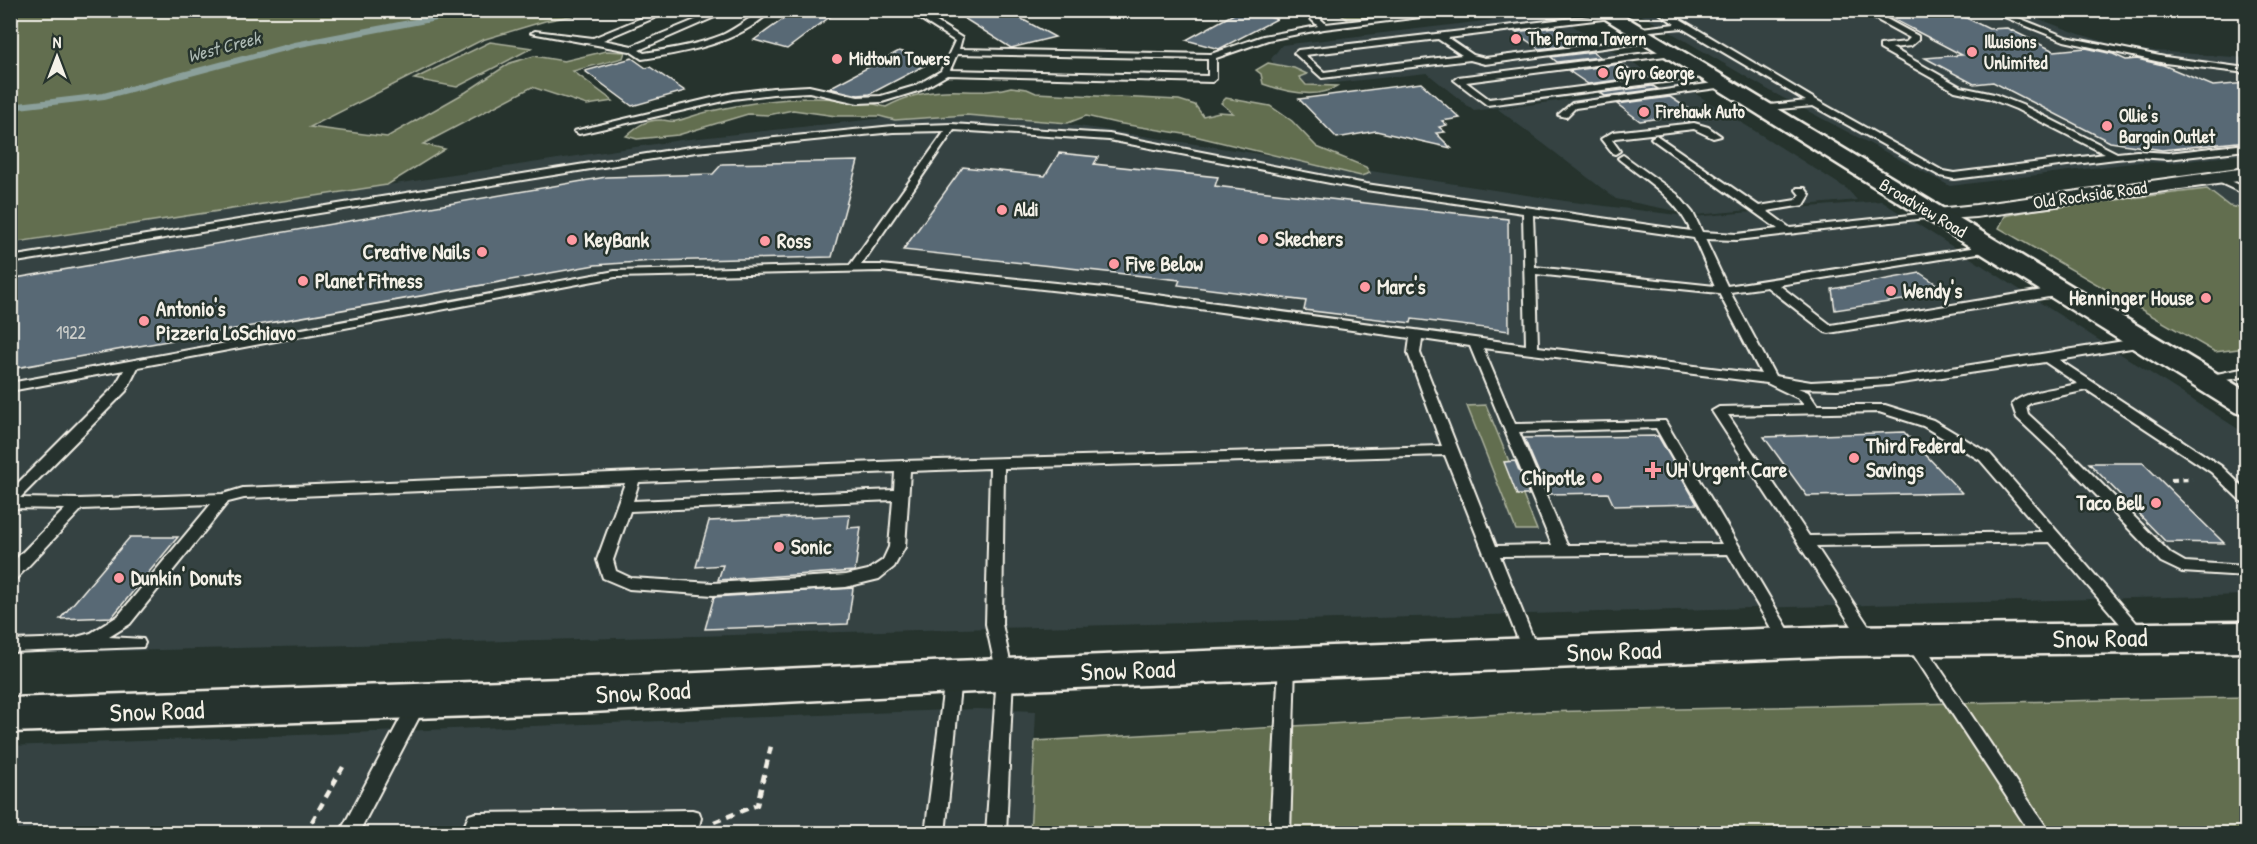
<svg xmlns="http://www.w3.org/2000/svg" width="2257" height="844" viewBox="0 0 2257 844" font-family="'Patrick Hand',sans-serif">
<style>
.built{fill:#354343}
.green{fill:#626e50;stroke:#abb09c;stroke-width:1.5}
.lines{fill:none;stroke-linecap:round;stroke-linejoin:round}
.stream{stroke:#8ba09b;stroke-width:6}
.building{fill:#586975;stroke:#f4f1e8;stroke-width:1.5}
.lane-casing{stroke:#f4f1e8;stroke-width:4}
.street-casing{stroke:#f4f1e8;stroke-width:4}
.primary-casing{stroke:#f4f1e8;stroke-width:5}
.path-far1{stroke:#f4f1e8;stroke-width:4;stroke-dasharray:6 4.5;stroke-linecap:butt}
.path{stroke:#f4f1e8;stroke-width:4.5;stroke-dasharray:8 6;stroke-linecap:butt}
.lane{fill:#26332d;fill-rule:evenodd}
.street{fill:#26332d;fill-rule:evenodd}
.primary{fill:#26332d;fill-rule:evenodd}
.poi-dot{fill:#ff9aa2;stroke:#26332d;stroke-width:2}
.labels{text-anchor:middle;stroke-width:5;stroke-linejoin:round;paint-order:stroke}
.far-poi-label{font-size:18px;font-weight:bold;fill:#f4f1e8;stroke:#26332d;text-anchor:start}
.far-water-label{font-size:18px;font-style:italic;fill:#aebbb5;stroke:#26332d}
.far-street-label{font-size:18px;fill:#f4f1e8;stroke:#26332d}
.number-label{font-size:18px;fill:#cdcfcb}
.poi-label{font-size:21px;font-weight:bold;fill:#f4f1e8;stroke:#26332d;text-anchor:start}
.near-street-label{font-size:26px;fill:#f4f1e8;stroke:#26332d}
</style>
<rect width="100%" height="100%" fill="#26332d"/>
<filter id="ink" filterUnits="userSpaceOnUse"><feTurbulence type="fractalNoise" baseFrequency=".0167" numOctaves="2"/><feDisplacementMap in="SourceGraphic" scale="12" xChannelSelector="R" yChannelSelector="G"/><feConvolveMatrix kernelMatrix="1 2 1 2 8 2 1 2 1" color-interpolation-filters="sRGB"/></filter>
<g filter="url(#ink)">
<g class="built">
<path d="M1635,11H2018L2079,34L2128,49L2246,58V154L2171,163L2140,162L1950,186L1772,92Z"/>
<path d="M1552,13L1666,83L1474,111L1427,73L1315,85L1281,76L1271,59L1282,45Z"/>
<path d="M1680,84L1847,189L1857,200L1696,215L1616,199L1498,109Z"/>
<path d="M968,109L1565,201L1693,217L1881,201L2246,434V595L11,654V243L681,140Z"/>
<path d="M2246,181V219L2186,189Z"/>
<path d="M976,709L1036,711L1030,834L11,833L10,746Z"/>
</g>
<g class="green">
<path d="M11,10L597,11L545,21L482,40L310,127L387,137L466,92L510,63L534,56L564,61L606,51L625,52L623,58L573,71L613,101L587,105L532,87L423,144L445,149L387,185L11,243Z"/>
<path d="M1336,11V10L1431,11L1348,20Z"/>
<path d="M490,42L532,48L457,87L414,79Z"/>
<path d="M1268,63L1294,68L1307,74L1299,77L1306,85L1337,86C1317,100 1283,91 1263,84L1261,74L1256,70Z"/>
<path d="M1011,87L1027,89L1036,93L1179,100L1195,105L1203,116L1219,112L1233,113L1221,103L1226,98L1270,106L1292,121L1317,147L1366,167L1370,173L1361,176L1190,135L1116,123L1086,116L1068,123L966,115L895,120L879,116H836L793,110L768,115L748,114L678,135L637,139L626,136C637,126 647,119 662,120C667,120 671,122 676,121C686,119 697,114 707,112C763,99 830,91 886,107C904,97 923,92 945,91C967,90 988,94 1011,87Z"/>
<path d="M2207,189L2229,206L2246,209V348L2215,352L1999,228L2005,216L2033,210Z"/>
<path d="M1486,405L1537,530H1516L1467,406Z"/>
<path d="M2246,697V833L1030,834L1035,741L1537,712Z"/>
</g>
<g class="lines">
<path class="stream" d="M10,107L104,96L295,45L441,17L442,10"/>
</g>
<g class="building">
<path d="M796,10H839L787,49L754,40Z"/>
<path d="M951,10H1005L1055,37L1011,48Z"/>
<path d="M1241,10L1277,19L1219,49L1186,40Z"/>
<path d="M1876,10H1950L1989,29L2007,28L2054,51L2086,48L2113,54L2126,60L2137,59L2163,65L2213,86L2247,83V141L2162,150L2110,142L1993,82L1974,84L1925,58L1962,55Z"/>
<path d="M1554,27L1581,44L1539,49L1515,32Z"/>
<path d="M899,51L935,60L870,94L858,95L829,88Z"/>
<path d="M1593,52L1600,57L1557,62L1551,57Z"/>
<path d="M632,58L646,68L650,67L685,91L632,106L585,71Z"/>
<path d="M1621,64L1640,77L1588,84L1569,71Z"/>
<path d="M1421,83L1460,118L1442,121L1447,125L1439,127L1445,132L1436,133L1451,148L1376,131L1337,138L1299,99Z"/>
<path d="M1653,86L1658,89L1605,96L1600,93Z"/>
<path d="M1670,97L1695,113L1640,121L1617,104Z"/>
<path d="M1059,153L1098,157L1094,164L1218,177L1215,186L1508,219L1509,331L1412,319L1411,323L1304,310L1306,301L1178,285L1180,280L903,250L963,167L1045,176Z"/>
<path d="M858,161L832,257L653,261L595,265L10,369V279L606,177L713,174L722,164Z"/>
<path d="M1920,273L1950,293L1835,310L1832,289Z"/>
<path d="M1904,432L1962,493L1807,496L1764,437Z"/>
<path d="M1658,436L1697,504L1614,506L1608,493L1548,494L1524,438Z"/>
<path d="M1515,461L1529,495H1517L1504,462Z"/>
<path d="M2089,463H2143L2224,543L2166,542Z"/>
<path d="M850,515L848,528L861,527L855,571L718,580L723,565L696,567L709,521Z"/>
<path d="M130,537H178L112,617L60,619Z"/>
<path d="M853,588L848,624L705,629L714,597Z"/>
</g>
<g class="lines">
<defs>
<g id="lane">
<path d="M661,10H673L603,40L632,46L719,10H731L639,50L644,53C670,49 697,45 722,35C737,29 757,10 772,10C737,44 688,52 642,59L630,51L531,33L535,31L593,38Z"/>
<path d="M914,10H922L921,12L962,38L959,49L1211,54L1263,36L1318,26L1302,10H1311L1326,24L1448,10H1477L1324,29L1268,40L1216,58V79L1212,82L947,75L921,90L882,102L858,103L809,92L773,94L733,99L579,134L574,131L733,93L773,88L809,86L858,97L881,96L915,86L941,71L955,41L914,15ZM957,54L1208,59V76L950,70Z"/>
<path d="M1655,10H1665L1818,101L1943,171L1954,173L2105,154L2016,109L1988,98L1955,91L1880,49V45L1906,42L1910,38L1859,10H1870L1918,36V40L1911,46L1892,48L1961,87L1994,94L2022,105L2117,153L2137,151L2168,153L2246,144V150L2168,159L2137,157L2116,159L1954,179L1940,176L1813,106L1758,111L1756,109L1761,106L1806,101L1682,28L1630,33V29H1633L1675,24Z"/>
<path d="M1987,10H1999L2066,37L2165,57L2246,68V73L2165,63L2064,41Z"/>
<path d="M1608,14H1611V18L1448,38L1473,55L1485,58L1648,38L1652,40L1648,42L1485,64L1470,60L1322,78L1294,53L1298,50ZM1438,39L1462,55L1324,72L1305,55Z"/>
<path d="M1670,50L1673,51V55L1466,82L1489,99L1703,71L1707,74L1703,77L1487,105L1454,80L1458,77Z"/>
<path d="M1721,82L1725,85L1724,87L1575,108L1566,117L1558,115L1572,103Z"/>
<path d="M1694,123L1708,127L1721,136L1713,138L1694,129L1615,138L1612,140L1620,151L1615,154L1612,153L1601,139L1613,132Z"/>
<path d="M952,124L1109,134L1366,184L1691,231C1676,198 1648,182 1620,160L1618,158L1623,155L1677,194L1693,213L1702,232L1737,234L1778,229L1653,140L1651,138L1656,135L1759,206L1796,200L1800,195L1796,190L1797,188H1805L1810,195L1804,205L1767,211L1790,228L1938,212V216L1934,217L1737,240L1705,239L1727,286L1990,245L1996,248L1990,251L1779,285L1831,325L2061,287L2067,291L2061,295L1829,333L1825,332L1767,287L1730,292L1775,376L1811,382L1888,378L2143,338L2147,339L2149,342L2143,346L2059,360L2221,466L2246,490V503L2241,501L2211,472L2087,390L2032,402L2026,406L2028,414L2079,461L2171,554L2185,562L2246,566V576L2182,572L2161,562L2069,467L2017,418L2012,404C2024,391 2060,388 2078,384L2045,362L1888,385L1837,389L1798,388L1808,392L1817,405H1885L1933,420L1990,454L2148,636L2146,640L2140,642L2134,640L2050,542L1816,546L1877,639L1875,643L1869,645L1863,643L1712,411L1719,407L1804,405L1798,398L1767,383L1483,348L1515,424L1665,421L1794,639L1796,643L1794,647L1788,649L1782,647L1728,554L1500,556L1539,653L1537,657L1531,659L1525,657L1445,455L1004,468L1002,624L1013,675L1006,834H986L997,675L986,624L990,468L910,471L905,547L894,567L879,579L846,587L713,595L629,589L603,578L597,560L625,483L244,498L228,502L130,624L109,637L143,639L145,643L143,647L10,652V640L73,638L91,633L118,616L211,504L82,509L16,579L10,580V565L65,509L10,508V491L115,386L124,370L10,391V383L615,271L850,265L945,131L893,132L696,152L10,263V257L696,146L893,126ZM954,130L1109,140L1366,190L1523,213L1526,345L1105,288L881,265H861ZM1533,215L1694,238L1715,286L1535,267ZM881,271L1105,296L1410,338L1408,353L1442,446L903,461L243,488L223,494L78,499L20,498L126,391L138,367L615,277ZM1536,274L1719,293L1761,374L1538,347ZM1422,339L1470,346L1552,545L1496,546L1420,353ZM1879,412L1923,426L1980,460L2042,532L1809,536L1728,415ZM1656,428L1722,544L1567,545L1519,432ZM895,472L894,490L633,501L639,482ZM893,500L889,547L883,560L868,570L846,575L713,583L631,578L616,571L613,560L630,511Z"/>
<path d="M2218,175L2246,188V195L2214,180V176Z"/>
<path d="M2246,368V376L2207,384L2201,380L2202,377Z"/>
<path d="M1913,635L1919,637L2051,834H2031L1907,645L1905,641L1907,637Z"/>
<path d="M1287,658L1293,659L1295,664L1290,834H1270L1279,664L1281,659Z"/>
<path d="M953,670L959,672L961,677L945,834H925L945,677L947,672Z"/>
<path d="M418,695L424,697L427,702L358,834H339L412,697Z"/>
<path d="M692,810L699,812L701,818L697,834H678L680,826L482,829L480,834H461L469,815L476,813Z"/>
</g>
<path id="street" d="M2246,168V180L1976,217L1934,220L1927,218L1924,214L1927,210L1976,205Z"/>
<g id="primary">
<path d="M1591,10H1614L2246,391V415L2235,412Z"/>
<path d="M2246,622V652L1839,656L953,693L591,712L10,732V698L591,678L953,661L1839,626Z"/>
</g>
</defs>
<use href="#lane" class="lane-casing"/>
<use href="#street" class="street-casing"/>
<use href="#primary" class="primary-casing"/>
<path class="path-far1" d="M2171,480L2192,479"/>
<g class="path">
<path d="M714,822L757,805L771,746"/>
<path d="M305,834L343,767"/>
</g>
<use href="#lane" class="lane"/>
<use href="#street" class="street"/>
<use href="#primary" class="primary"/>
</g>
</g>
<g class="poi-dot">
<circle cx="1516" cy="39" r="6"/>
<circle cx="1972" cy="52" r="6"/>
<circle cx="837" cy="59" r="6"/>
<circle cx="1603" cy="73" r="6"/>
<circle cx="1644" cy="112" r="6"/>
<circle cx="2107" cy="126" r="6"/>
<circle cx="1002" cy="210" r="6"/>
<circle cx="1263" cy="239" r="6"/>
<circle cx="572" cy="240" r="6"/>
<circle cx="765" cy="241" r="6"/>
<circle cx="482" cy="252" r="6"/>
<circle cx="1114" cy="264" r="6"/>
<circle cx="303" cy="281" r="6"/>
<circle cx="1365" cy="287" r="6"/>
<circle cx="1891" cy="291" r="6"/>
<circle cx="2206" cy="298" r="6"/>
<circle cx="144" cy="321" r="6"/>
<circle cx="1854" cy="458" r="6"/>
<path d="M1650 461h6v6h6v6h-6v6h-6v-6h-6v-6h6z"/>
<circle cx="1597" cy="478" r="6"/>
<circle cx="2156" cy="503" r="6"/>
<circle cx="779" cy="547" r="6"/>
<circle cx="119" cy="578" r="6"/>
</g>
<g class="labels">
<g class="far-poi-label">
<text x="1528" y="45">The Parma Tavern</text>
<text x="1984" y="48">Illusions<tspan x="1984" dy="21">Unlimited</tspan></text>
<text x="849" y="65">Midtown Towers</text>
<text x="1615" y="79">Gyro George</text>
<text x="1656" y="118">Firehawk Auto</text>
<text x="2119" y="122">Ollie's<tspan x="2119" dy="21">Bargain Outlet</tspan></text>
<text x="1014" y="216">Aldi</text>
</g>
<g class="far-water-label">
<text transform="translate(224 47) rotate(-15)" y="6">West Creek</text>
</g>
<g class="far-street-label">
<text transform="translate(2090 195) rotate(-8)" y="6">Old Rockside Road</text>
<text transform="translate(1923 208) rotate(31)" y="6">Broadview Road</text>
</g>
<g class="number-label">
<text x="71" y="339">1922</text>
</g>
<g class="poi-label">
<text x="1275" y="246">Skechers</text>
<text x="584" y="247">KeyBank</text>
<text x="777" y="248">Ross</text>
<text x="470" y="259" text-anchor="end">Creative Nails</text>
<text x="1126" y="271">Five Below</text>
<text x="315" y="288">Planet Fitness</text>
<text x="1377" y="294">Marc's</text>
<text x="1903" y="298">Wendy's</text>
<text x="2194" y="305" text-anchor="end">Henninger House</text>
<text x="156" y="316">Antonio's<tspan x="156" dy="24">Pizzeria LoSchiavo</tspan></text>
<text x="1866" y="453">Third Federal<tspan x="1866" dy="24">Savings</tspan></text>
<text x="1666" y="477">UH Urgent Care</text>
<text x="1585" y="485" text-anchor="end">Chipotle</text>
<text x="2144" y="510" text-anchor="end">Taco Bell</text>
<text x="791" y="554">Sonic</text>
<text x="131" y="585">Dunkin' Donuts</text>
</g>
<g class="near-street-label">
<text transform="translate(2100 638) rotate(-1)" y="9">Snow Road</text>
<text transform="translate(1614 651) rotate(-2)" y="9">Snow Road</text>
<text transform="translate(1128 670) rotate(-2)" y="9">Snow Road</text>
<text transform="translate(643 692) rotate(-3)" y="9">Snow Road</text>
<text transform="translate(157 711) rotate(-2)" y="9">Snow Road</text>
</g>
</g>
<rect width="2257" height="844" fill="none" stroke="#26332d" stroke-width="36"/>
<rect x="18" y="18" width="2221" height="808" fill="none" stroke="#f4f1e8" stroke-width="2" filter="url(#ink)"/>
<g transform="translate(57 57)" stroke="#26332d" stroke-width="4.5" paint-order="stroke">
<path d="M0-4.5L10 22L0 15L-10 22Z" fill="#f4f1e8"/>
<text y="-9" font-size="16" font-weight="bold" text-anchor="middle" fill="#f4f1e8">N</text>
</g>
</svg>
